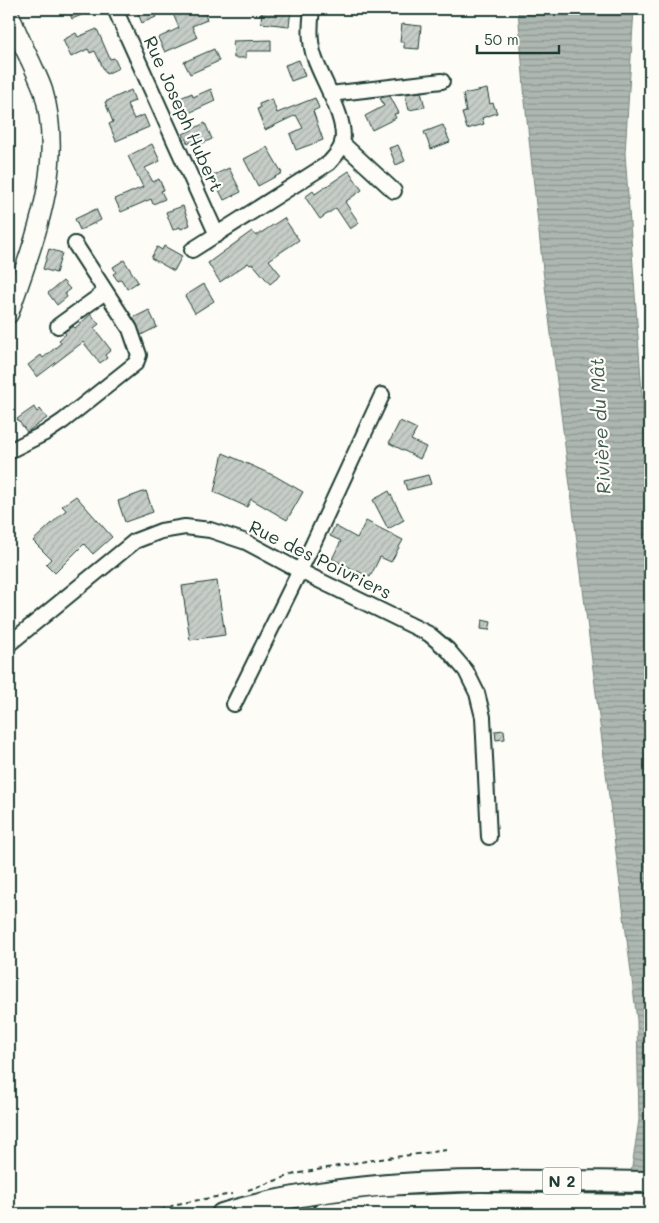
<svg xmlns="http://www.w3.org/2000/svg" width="659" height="1223" viewBox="0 0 659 1223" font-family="Mali,sans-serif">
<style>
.water{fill:url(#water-rules);stroke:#75877f}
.building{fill:url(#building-hatch);stroke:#1f3d34}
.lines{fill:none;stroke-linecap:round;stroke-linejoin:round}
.minor-casing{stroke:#1f3d34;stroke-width:18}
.major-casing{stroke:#1f3d34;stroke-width:21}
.highway-casing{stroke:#1f3d34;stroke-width:24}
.path{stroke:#1f3d34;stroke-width:2;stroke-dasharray:5 4;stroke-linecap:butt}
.minor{stroke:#fdfcf7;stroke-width:14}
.major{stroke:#fdfcf7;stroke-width:18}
.highway{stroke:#fdfcf7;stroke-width:20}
.labels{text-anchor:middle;stroke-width:4.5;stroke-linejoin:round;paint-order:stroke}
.shield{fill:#fdfcf7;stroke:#62766e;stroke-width:1}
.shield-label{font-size:16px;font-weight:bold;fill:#1f3d34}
.street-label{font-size:18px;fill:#1f3d34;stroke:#fdfcf7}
.water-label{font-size:19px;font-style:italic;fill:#435c53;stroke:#fdfcf7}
</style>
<defs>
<pattern id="water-rules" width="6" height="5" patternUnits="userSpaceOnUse" patternTransform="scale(1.25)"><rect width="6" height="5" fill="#aeb8b1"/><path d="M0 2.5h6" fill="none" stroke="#8d9791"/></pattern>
<pattern id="building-hatch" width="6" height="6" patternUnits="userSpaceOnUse" patternTransform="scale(1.25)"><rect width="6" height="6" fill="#c6cdc7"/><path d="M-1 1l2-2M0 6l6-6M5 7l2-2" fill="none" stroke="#aab1ac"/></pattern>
</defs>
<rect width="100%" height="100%" fill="#fdfcf7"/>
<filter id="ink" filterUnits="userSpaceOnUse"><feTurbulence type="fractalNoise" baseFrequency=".02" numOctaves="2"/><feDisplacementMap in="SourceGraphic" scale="10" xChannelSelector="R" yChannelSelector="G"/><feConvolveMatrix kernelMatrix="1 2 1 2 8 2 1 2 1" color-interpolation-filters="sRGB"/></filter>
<g filter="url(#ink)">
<path class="water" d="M518,9H634L625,153L650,506V1214H625L639,1120L637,1020L543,270L525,101Z"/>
<g class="building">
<path d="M68,9H96L72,19Z"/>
<path d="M136,9H152L156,17L142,23Z"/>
<path d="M171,9H190L192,13L203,9L207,20L192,26L197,38L165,52L158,38L179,28Z"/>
<path d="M262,9L291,10L289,26L261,23Z"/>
<path d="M402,24L421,26L419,49L404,48V42H400Z"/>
<path d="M97,29L110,59L114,58L119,68L106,74L95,51L90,53L88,49L71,57L63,40L76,33L78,37Z"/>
<path d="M271,40V51H246V58H234L233,41Z"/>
<path d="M214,49L219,61L190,74L184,62Z"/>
<path d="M299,60L305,76L291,81L285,65Z"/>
<path d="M211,89L215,101L180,117L176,107L180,105L178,99L192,93L193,97Z"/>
<path d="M487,89L490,104L493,103L497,113L482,118L484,124L467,129L462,113L466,112L463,94Z"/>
<path d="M131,90L135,101L127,104L134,119L144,115L149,127L116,141L109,124L113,122L105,102Z"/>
<path d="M421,92L425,107L409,110L405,94Z"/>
<path d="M390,96L399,113L394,114L396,118L372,130L365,116L384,106L380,98Z"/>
<path d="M315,98L319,108L313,111L323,140L296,150L290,134L303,128L296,115L265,130L257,109L260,108L259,104L272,99L277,113Z"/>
<path d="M205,123L212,139L194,147L191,142L188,144L183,134Z"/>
<path d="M443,125L450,142L431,149L424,132Z"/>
<path d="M152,144L160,161L145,168L153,182L159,179L164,190L161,191L165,199L153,204L151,199L121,212L115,199L143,187L128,156Z"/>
<path d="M398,145L405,161L396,165L389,148Z"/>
<path d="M267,147L282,173L258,186L244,159Z"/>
<path d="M229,168L241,192L224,200L212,176Z"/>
<path d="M349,171L362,190L345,202L359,223L350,229L336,208L320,219L305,197L313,191L315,194Z"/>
<path d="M183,206L190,225L181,229L180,227L173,230L166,212Z"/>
<path d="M96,209L101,220L80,230L75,219Z"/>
<path d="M284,218L299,240L269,260L281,275L270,284L253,264L250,265L248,263L220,282L208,263L252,231L256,236Z"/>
<path d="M164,246L182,256L174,271L151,258L157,247L162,250Z"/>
<path d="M49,249L62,253L56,273L43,269Z"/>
<path d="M124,260L138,282L127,289L121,279L118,281L113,274L116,272L113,267Z"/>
<path d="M63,281L70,289L65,293L67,297L57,305L48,293Z"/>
<path d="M204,284L214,301L195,313L185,296Z"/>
<path d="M149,310L157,327L141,335L133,318Z"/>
<path d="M91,314L99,324L94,328L111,350L105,355L107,358L100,363L83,342L37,377L28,365L41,355L43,358L61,343L59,340L66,334L64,332L73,326L75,328Z"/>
<path d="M34,407L37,412L40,409L47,418L27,432L17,419Z"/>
<path d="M400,421L417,429L411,440L426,447L420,459L389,443Z"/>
<path d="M223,453L275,476L303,492L287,520L251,499L247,507L214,492Z"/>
<path d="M428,475L431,484L407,490L404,481Z"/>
<path d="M146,491L153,512L125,522L118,501Z"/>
<path d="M389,491L404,520L388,529L373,500Z"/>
<path d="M76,496L112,537L93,554L84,544L55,573L46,564L51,559L33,541L66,510L62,506Z"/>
<path d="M366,521L403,540L391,562L380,557L370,577L332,559L341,541L330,536L335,526L357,538Z"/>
<path d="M217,581L225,635L190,640L182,586Z"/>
<path d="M482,620L491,622L489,630L481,629Z"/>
<path d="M504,730L505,739L496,740L495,731Z"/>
</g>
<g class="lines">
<defs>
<g id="minor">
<path d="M115,9L217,235"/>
<path d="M330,94L442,81"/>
<path d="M342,143L394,191"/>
<path d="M192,250L329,163C334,157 340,152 342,144C348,120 323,82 315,59C309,42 310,26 312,9"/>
<path d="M58,326L105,292"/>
<path d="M9,451L45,433L63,421L136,363L139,355L130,329L75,244"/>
<path d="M9,644L135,541L161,531L185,527L210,530L246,542L300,571L429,634L448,650L466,671L477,693L483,717L489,837"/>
<path d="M234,704L313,544L382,395"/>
</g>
<path id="major" d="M9,13C16,30 23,46 31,62C35,71 40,81 43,90C66,167 33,242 9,314"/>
<g id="highway">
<path d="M222,1214C254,1204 286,1198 319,1193C429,1176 540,1181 650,1182"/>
<path d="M322,1214L381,1207L480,1203L650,1205"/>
</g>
</defs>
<use href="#minor" class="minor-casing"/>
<use href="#major" class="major-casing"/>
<use href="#highway" class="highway-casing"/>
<g class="path">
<path d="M248,1190L295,1174L366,1161L447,1150"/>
<path d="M152,1214L177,1204L232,1194"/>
</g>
<use href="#minor" class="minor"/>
<use href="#major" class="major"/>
<use href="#highway" class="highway"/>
</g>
</g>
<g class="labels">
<rect class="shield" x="543" y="1167.5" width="38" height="27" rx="4"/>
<g class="shield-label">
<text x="562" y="1187">N 2</text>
</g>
<g class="street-label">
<text transform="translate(183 114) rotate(66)" y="6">Rue Joseph Hubert</text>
<text transform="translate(320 560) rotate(26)" y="6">Rue des Poivriers</text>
</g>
<g class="water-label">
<text transform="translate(600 426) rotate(-93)" y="7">Rivière du Mât</text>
</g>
</g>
<rect width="659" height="1223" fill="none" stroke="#fdfcf7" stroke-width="30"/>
<rect x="15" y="15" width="629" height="1193" fill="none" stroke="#1f3d34" stroke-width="2" filter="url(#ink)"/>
<path d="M477 45v8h82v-8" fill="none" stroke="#1f3d34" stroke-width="2.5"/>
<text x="484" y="45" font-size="15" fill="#1f3d34" stroke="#fdfcf7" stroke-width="4" paint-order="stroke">50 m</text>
</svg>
